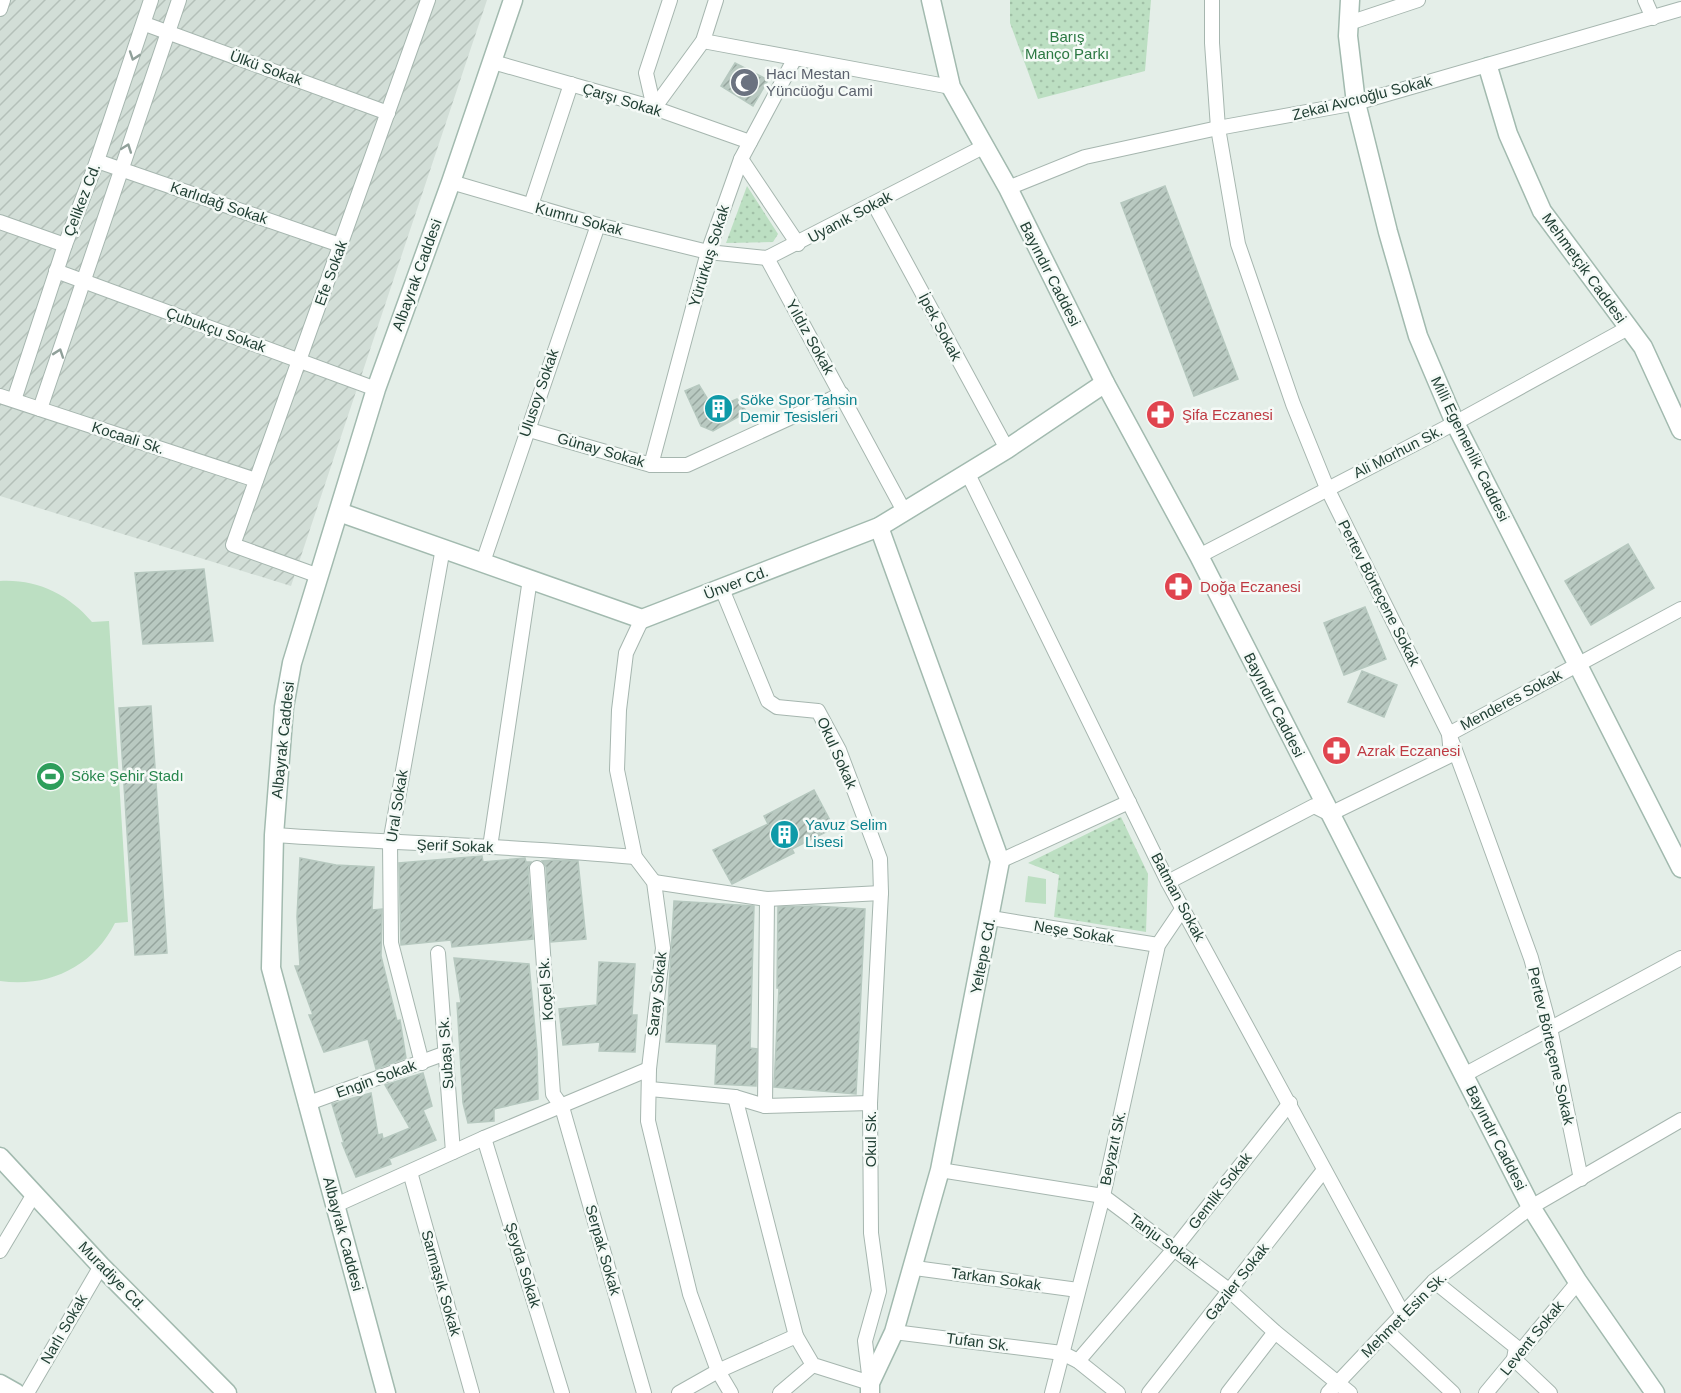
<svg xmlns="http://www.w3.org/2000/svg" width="1681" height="1393" viewBox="0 0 1681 1393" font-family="Helvetica,sans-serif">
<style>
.industrial{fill:url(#industrial-furrows)}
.grass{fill:url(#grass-dots)}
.garden{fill:#bcdfc2}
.building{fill:url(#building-hatch);stroke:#b6c8bf;stroke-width:1.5}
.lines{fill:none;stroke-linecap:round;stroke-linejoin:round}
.street-casing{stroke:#a6b6af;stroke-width:16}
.secondary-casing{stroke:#a2baaf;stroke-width:21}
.street{stroke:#fff;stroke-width:14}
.secondary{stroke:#fff;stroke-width:18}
.oneway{stroke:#90a09a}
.labels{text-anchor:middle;stroke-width:5;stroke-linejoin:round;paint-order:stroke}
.park-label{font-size:15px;fill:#2b7842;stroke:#f5faf7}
.street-label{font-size:15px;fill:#224035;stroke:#f5faf7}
.worship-label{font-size:15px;fill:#5b616d;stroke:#f5faf7;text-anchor:start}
.culture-label{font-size:15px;fill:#0d838f;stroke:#f5faf7;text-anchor:start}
.health-label{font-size:15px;fill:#be3a42;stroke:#f5faf7;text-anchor:start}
.leisure-label{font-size:15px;fill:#27864d;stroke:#f5faf7;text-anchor:start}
</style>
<defs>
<pattern id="industrial-furrows" width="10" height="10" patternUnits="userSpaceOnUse" patternTransform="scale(1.5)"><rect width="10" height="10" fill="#d2ded7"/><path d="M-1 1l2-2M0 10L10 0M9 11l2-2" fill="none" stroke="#b4c0b9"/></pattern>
<pattern id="grass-dots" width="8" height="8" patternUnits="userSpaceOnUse" patternTransform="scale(1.5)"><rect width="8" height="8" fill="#bcdfc2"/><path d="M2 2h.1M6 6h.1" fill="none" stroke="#a1c0a7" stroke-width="1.8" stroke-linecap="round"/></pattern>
<pattern id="building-hatch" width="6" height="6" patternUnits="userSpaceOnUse" patternTransform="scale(1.5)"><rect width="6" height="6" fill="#b9c9c1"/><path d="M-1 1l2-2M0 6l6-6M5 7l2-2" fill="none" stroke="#96a59e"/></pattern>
</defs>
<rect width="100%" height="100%" fill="#e4eee8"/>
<path class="industrial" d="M0,0H487L291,586L0,496Z"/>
<g class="grass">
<path d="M1010,0H1151L1145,71L1038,99L1010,23Z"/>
<path d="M747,186L778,234L773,242L726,243Z"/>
<path d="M1121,817L1148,874L1146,932L1054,917L1059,875L1028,863Z"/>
</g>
<g class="garden">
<path d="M0,581C37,579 68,594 92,622L109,621L128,922L115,923C93,967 48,988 0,981Z"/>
<path d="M1028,876L1046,879V904L1025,902Z"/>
</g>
<g class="building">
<path d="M735,63L768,80L753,106L721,86Z"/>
<path d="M1165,186L1238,379L1194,396L1121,203Z"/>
<path d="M699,385L710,403L721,406L737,399L747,412L713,431L701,426L685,391Z"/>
<path d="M1628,544L1654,588L1591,625L1565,581Z"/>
<path d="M204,569L213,641L143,644L135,573Z"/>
<path d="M1365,607L1386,659L1344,675L1324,623Z"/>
<path d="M1362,671L1397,685L1384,717L1348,702Z"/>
<path d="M151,706L167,953L135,955L119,708Z"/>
<path d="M814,790L834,828L792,849L794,853L732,884L713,850L768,824L764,816Z"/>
<path d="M482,856L483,862L525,858L526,862H531L528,869L533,939L452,947L451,940L401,945L399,863Z"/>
<path d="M300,858L336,865L374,867L372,910L382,909L381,956L397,1021L400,1020L406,1058L376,1069L368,1039L324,1052L309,1015H313L295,966H300L297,917Z"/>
<path d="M554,860L578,861L586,939L551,942L546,867L542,861Z"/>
<path d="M674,901L754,906L750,1048L757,1049L756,1086L715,1084L717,1044L666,1042Z"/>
<path d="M814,906L865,909L856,1094L774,1087L779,988H777L778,907Z"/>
<path d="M454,958L529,964L537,1051L538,1099L494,1109V1121L468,1123L463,1103L457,1003H461Z"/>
<path d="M599,962L635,964L632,1015H637L635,1052L599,1051L600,1042L563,1045L559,1009L597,1005Z"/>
<path d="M423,1073L432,1106L423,1110L436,1140L389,1159L391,1164L356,1177L342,1143H344L332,1104L371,1093L378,1135L382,1134L383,1139L410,1128L385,1085Z"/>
</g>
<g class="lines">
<defs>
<g id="street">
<path d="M1212,0V43L1218,128L1238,244L1293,404L1327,488L1449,734L1471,793L1531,958L1550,1028L1581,1179"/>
<path d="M1645,0L1653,18"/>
<path d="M0,9L3,0"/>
<path d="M1349,23L1418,0"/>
<path d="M145,24L388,113"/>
<path d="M703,41L951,87"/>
<path d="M493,62L654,108L750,142"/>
<path d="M654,108L703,41L716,0"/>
<path d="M654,108L646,73L670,0"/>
<path d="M741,159L798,244"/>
<path d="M97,161L340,245"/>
<path d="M451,182L598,225L708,252L767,258L985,146"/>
<path d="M1008,188L1085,157L1218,128L1356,103L1681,9"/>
<path d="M874,204L1007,449"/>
<path d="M531,205L571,84"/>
<path d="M0,222L65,245"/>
<path d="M767,258L904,511"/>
<path d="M56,271L376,389"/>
<path d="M0,396L256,480"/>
<path d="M14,400L65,245L97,161L151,0"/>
<path d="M40,409L179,0"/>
<path d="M526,429L651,465H687L842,394"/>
<path d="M651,465L708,252L741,159L795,58"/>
<path d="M967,472L1168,882L1403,1314"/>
<path d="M1199,556L1455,423L1628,328"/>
<path d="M483,562L598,225"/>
<path d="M319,576L233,545L428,0"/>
<path d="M642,619L626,653L619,710L617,770L635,857L654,882L663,948L649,1069L648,1121L690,1294L718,1371L731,1393"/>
<path d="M274,835C394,843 515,846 635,857"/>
<path d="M490,847L530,579"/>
<path d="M1000,861L1129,802"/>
<path d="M537,868L553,1094L562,1107L644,1393"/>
<path d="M654,882L767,899L881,893"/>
<path d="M1168,882L1314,806L1330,814L1451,755L1449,734L1681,609"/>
<path d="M991,918L1158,945"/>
<path d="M438,953L453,1152"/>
<path d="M422,1063L391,943L390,843L443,548"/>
<path d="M1464,1075L1681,958"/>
<path d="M650,1089L735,1097L765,1106L870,1103"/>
<path d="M735,1097L796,1336"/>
<path d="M306,1104L446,1053"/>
<path d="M765,1106L767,899"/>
<path d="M484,1138L562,1393"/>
<path d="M940,1170L1103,1196L1230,1291L1275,1332L1350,1393"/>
<path d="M410,1172L472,1393"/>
<path d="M336,1205L484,1138L649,1069"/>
<path d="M0,1251L34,1194"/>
<path d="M915,1268L1078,1290"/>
<path d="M1434,1281L1516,1347L1514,1359L1550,1393"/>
<path d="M894,1332L1062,1353L1078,1361L1118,1393"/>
<path d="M1388,1332L1453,1393"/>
<path d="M1078,1361L1175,1248L1290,1103"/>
<path d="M27,1393L101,1266"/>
<path d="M679,1393L718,1371L796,1336L813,1365L870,1383L865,1341L879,1291L871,1233L870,1103L881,893L880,859L839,750L818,711L777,707L768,701L722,589"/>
<path d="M780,1393L813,1365"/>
<path d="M1052,1393L1103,1196L1158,945L1183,908"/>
<path d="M1149,1393L1324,1170"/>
<path d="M1228,1393L1275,1332"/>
<path d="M1328,1393L1434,1281L1531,1207L1681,1120"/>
<path d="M1486,1393L1578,1282"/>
</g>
<g id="secondary">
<path d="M931,0L951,87L1008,188L1105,383L1199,556L1531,1207L1578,1282L1655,1393"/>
<path d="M1350,0L1348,36L1356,103L1388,232L1418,336L1455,423L1681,868"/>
<path d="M1488,67L1508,134L1542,211L1643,347L1681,430"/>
<path d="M339,512L642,619L879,527L1007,449L1105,383"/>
<path d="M0,1157L101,1266L227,1393"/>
<path d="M0,1384L16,1393"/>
<path d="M386,1393L271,968L274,835L284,707L292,663L376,389L451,182L513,0"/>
<path d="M870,1393V1383L894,1332L940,1170L1000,861L879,527"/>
</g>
</defs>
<use href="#street" class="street-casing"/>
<use href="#secondary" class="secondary-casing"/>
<use href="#street" class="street"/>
<use href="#secondary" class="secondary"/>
</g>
<defs><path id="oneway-chevron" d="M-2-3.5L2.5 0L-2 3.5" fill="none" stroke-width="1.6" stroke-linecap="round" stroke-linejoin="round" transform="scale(1.5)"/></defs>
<g class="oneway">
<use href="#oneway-chevron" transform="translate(134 56) rotate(109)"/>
<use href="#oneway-chevron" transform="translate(127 148) rotate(-70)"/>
<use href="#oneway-chevron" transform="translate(59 353) rotate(-71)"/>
</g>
<defs>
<symbol id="mosque-disc" viewBox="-11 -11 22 22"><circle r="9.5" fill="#6b7280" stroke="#f5faf7"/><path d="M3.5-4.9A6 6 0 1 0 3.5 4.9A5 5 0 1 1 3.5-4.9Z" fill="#fff"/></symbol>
<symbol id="building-disc" viewBox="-11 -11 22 22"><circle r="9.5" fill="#0f9aa8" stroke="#f5faf7"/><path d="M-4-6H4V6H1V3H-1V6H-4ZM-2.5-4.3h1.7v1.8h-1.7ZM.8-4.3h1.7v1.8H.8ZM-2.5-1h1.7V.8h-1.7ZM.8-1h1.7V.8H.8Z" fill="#fff"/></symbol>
<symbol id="pharmacy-disc" viewBox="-11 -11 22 22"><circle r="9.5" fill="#e0444e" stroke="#f5faf7"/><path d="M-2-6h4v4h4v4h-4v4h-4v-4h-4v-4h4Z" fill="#fff"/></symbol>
<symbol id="stadium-disc" viewBox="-11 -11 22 22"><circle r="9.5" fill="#2e9e5b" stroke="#f5faf7"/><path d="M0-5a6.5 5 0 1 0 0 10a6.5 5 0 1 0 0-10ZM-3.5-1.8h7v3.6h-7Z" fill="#fff"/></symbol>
</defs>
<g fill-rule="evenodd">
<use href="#mosque-disc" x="728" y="66" width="33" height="33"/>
<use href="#building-disc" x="702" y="392" width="33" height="33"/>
<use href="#pharmacy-disc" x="1144" y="398" width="33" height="33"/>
<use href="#pharmacy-disc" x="1162" y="570" width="33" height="33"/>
<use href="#pharmacy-disc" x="1320" y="734" width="33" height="33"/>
<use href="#stadium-disc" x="34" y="760" width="33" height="33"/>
<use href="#building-disc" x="768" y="818" width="33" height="33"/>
</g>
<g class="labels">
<g class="park-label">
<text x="1067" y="42">Barış<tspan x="1067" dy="17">Manço Parkı</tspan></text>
</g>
<g class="street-label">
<text transform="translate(266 68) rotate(20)" y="5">Ülkü Sokak</text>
<text transform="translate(1362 98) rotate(-14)" y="5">Zekai Avcıoğlu Sokak</text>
<text transform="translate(622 100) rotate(17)" y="5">Çarşı Sokak</text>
<text transform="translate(82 200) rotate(-69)" y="5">Çelikez Cd.</text>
<text transform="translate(219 203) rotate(19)" y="5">Karlıdağ Sokak</text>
<text transform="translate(850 217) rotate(-28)" y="5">Uyanık Sokak</text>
<text transform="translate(579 219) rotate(15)" y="5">Kumru Sokak</text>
<text transform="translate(709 256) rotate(-73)" y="5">Yürürkuş Sokak</text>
<text transform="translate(1584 268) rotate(54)" y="5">Mehmetçik Caddesi</text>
<text transform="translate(331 273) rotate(-70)" y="5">Efe Sokak</text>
<text transform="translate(1050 274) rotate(63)" y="5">Bayındır Caddesi</text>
<text transform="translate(417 275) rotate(-70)" y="5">Albayrak Caddesi</text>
<text transform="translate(940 327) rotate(62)" y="5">İpek Sokak</text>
<text transform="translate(216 330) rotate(20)" y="5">Çubukçu Sokak</text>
<text transform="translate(810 337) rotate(61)" y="5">Yıldız Sokak</text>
<text transform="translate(539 393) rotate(-71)" y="5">Ulusoy Sokak</text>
<text transform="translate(128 438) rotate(18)" y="5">Kocaali Sk.</text>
<text transform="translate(1470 449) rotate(64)" y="5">Milli Egemenlik Caddesi</text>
<text transform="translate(601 450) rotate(16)" y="5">Günay Sokak</text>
<text transform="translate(1398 452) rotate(-27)" y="5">Ali Morhun Sk.</text>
<text transform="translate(736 583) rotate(-21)" y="5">Ünver Cd.</text>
<text transform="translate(1379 593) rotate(63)" y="5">Pertev Börteçene Sokak</text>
<text transform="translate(1511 700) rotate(-28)" y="5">Menderes Sokak</text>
<text transform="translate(1274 705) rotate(63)" y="5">Bayındır Caddesi</text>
<text transform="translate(283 740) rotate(-84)" y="5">Albayrak Caddesi</text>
<text transform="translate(837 753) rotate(66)" y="5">Okul Sokak</text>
<text transform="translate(397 806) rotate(-81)" y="5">Ural Sokak</text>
<text transform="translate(455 846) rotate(2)" y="5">Şerif Sokak</text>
<text transform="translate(1178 897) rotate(62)" y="5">Batman Sokak</text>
<text transform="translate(1074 932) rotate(9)" y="5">Neşe Sokak</text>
<text transform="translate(983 956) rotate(-79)" y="5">Yeltepe Cd.</text>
<text transform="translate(546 989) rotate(-94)" y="5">Koçel Sk.</text>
<text transform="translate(657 994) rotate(-84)" y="5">Saray Sokak</text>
<text transform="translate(1551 1046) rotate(77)" y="5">Pertev Börteçene Sokak</text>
<text transform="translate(446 1053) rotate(-94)" y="5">Subaşı Sk.</text>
<text transform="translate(376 1079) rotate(-20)" y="5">Engin Sokak</text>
<text transform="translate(1496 1138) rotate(63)" y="5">Bayındır Caddesi</text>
<text transform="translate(871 1139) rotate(-90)" y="5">Okul Sk.</text>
<text transform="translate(1113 1148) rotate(-78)" y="5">Beyazıt Sk.</text>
<text transform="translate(1220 1191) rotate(-52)" y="5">Gemlik Sokak</text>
<text transform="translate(343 1234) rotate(75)" y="5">Albayrak Caddesi</text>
<text transform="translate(1164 1241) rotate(36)" y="5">Tanju Sokak</text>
<text transform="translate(603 1250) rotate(74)" y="5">Serpak Sokak</text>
<text transform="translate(523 1265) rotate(73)" y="5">Şeyda Sokak</text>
<text transform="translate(112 1276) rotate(46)" y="5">Muradiye Cd.</text>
<text transform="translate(996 1279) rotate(8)" y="5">Tarkan Sokak</text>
<text transform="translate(1237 1282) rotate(-52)" y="5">Gaziler Sokak</text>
<text transform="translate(441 1283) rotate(74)" y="5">Sarmaşık Sokak</text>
<text transform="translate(1404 1315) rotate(-45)" y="5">Mehmet Esin Sk.</text>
<text transform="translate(64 1329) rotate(-60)" y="5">Narlı Sokak</text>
<text transform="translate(1532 1338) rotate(-51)" y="5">Levent Sokak</text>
<text transform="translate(978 1342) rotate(7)" y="5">Tufan Sk.</text>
</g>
<g class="worship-label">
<text x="766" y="79">Hacı Mestan<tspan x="766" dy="17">Yüncüoğu Cami</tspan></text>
</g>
<g class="culture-label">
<text x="740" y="405">Söke Spor Tahsin<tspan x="740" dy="17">Demir Tesisleri</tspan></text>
<text x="805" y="830">Yavuz Selim<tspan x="805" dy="17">Lisesi</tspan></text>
</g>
<g class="health-label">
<text x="1182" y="420">Şifa Eczanesi</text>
<text x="1200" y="592">Doğa Eczanesi</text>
<text x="1357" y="756">Azrak Eczanesi</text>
</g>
<g class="leisure-label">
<text x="71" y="781">Söke Şehir Stadı</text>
</g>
</g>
</svg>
